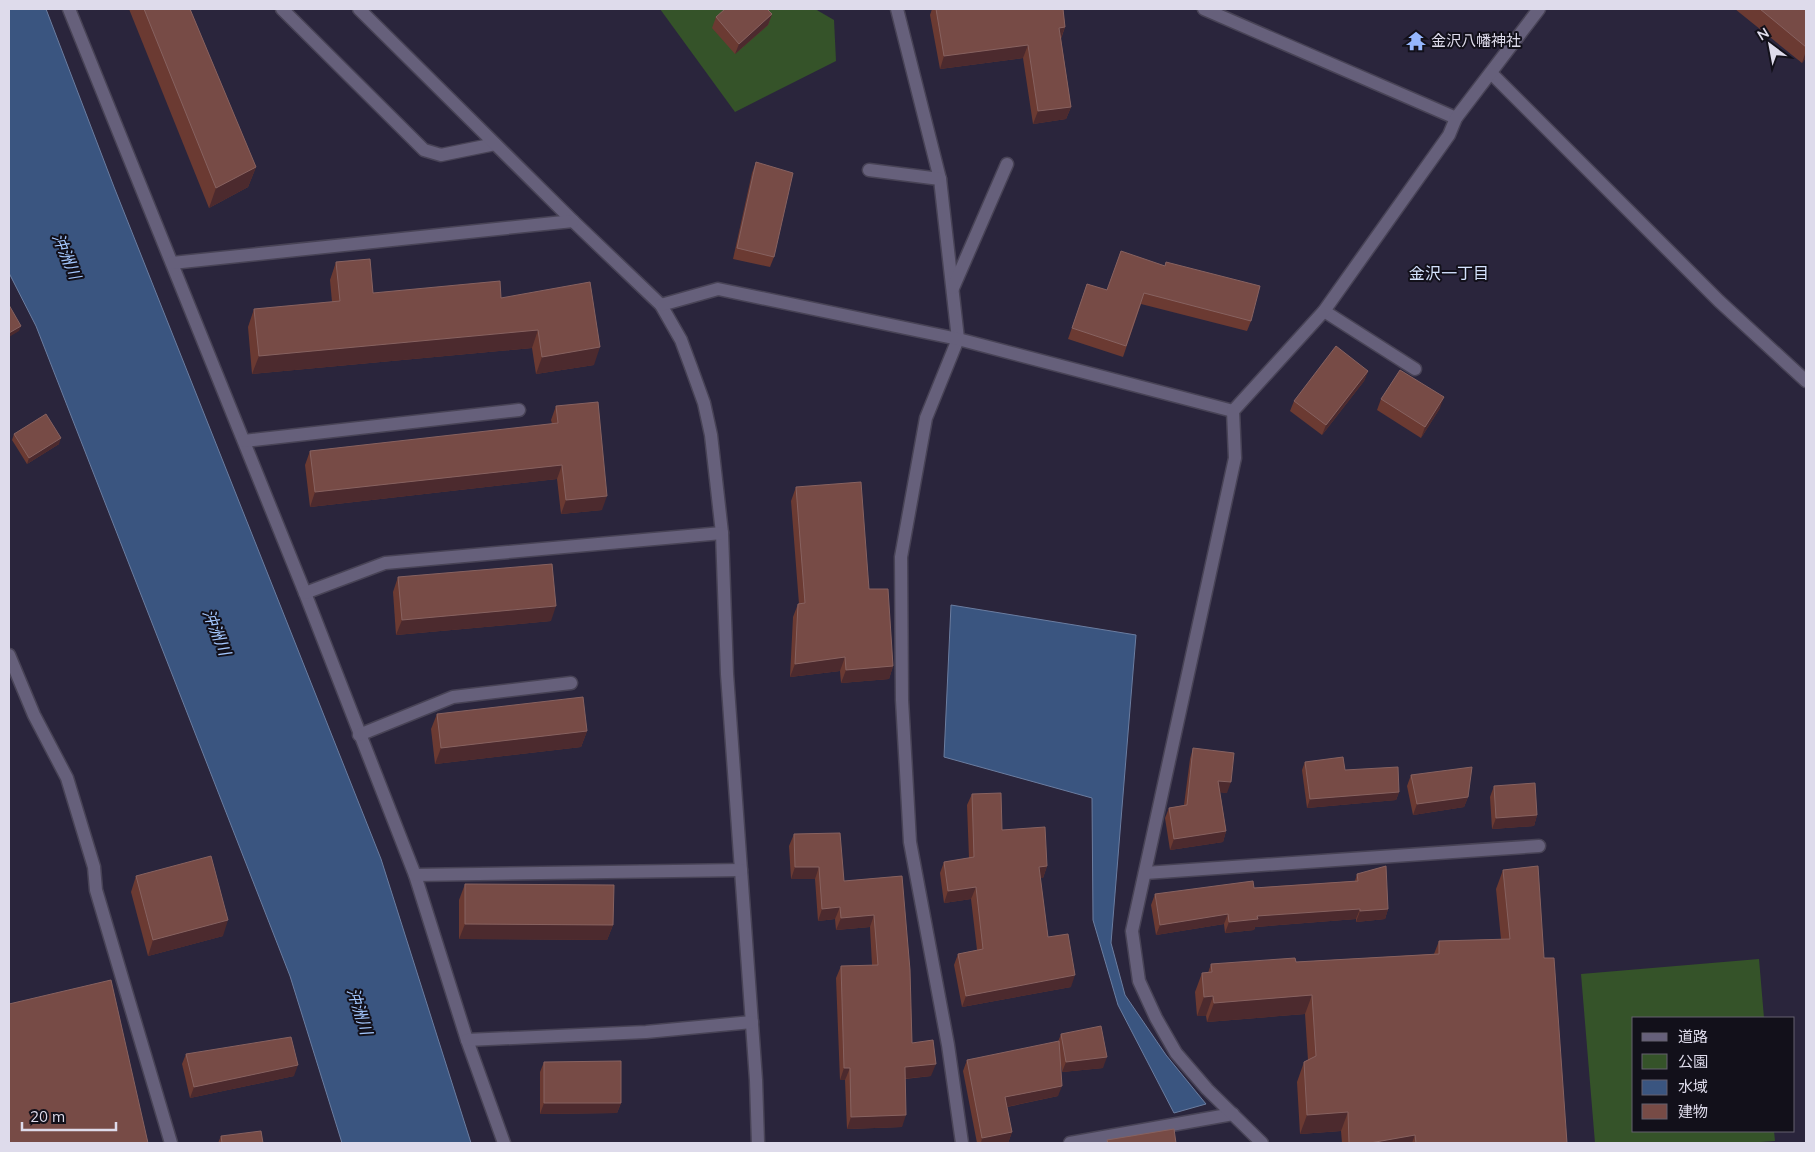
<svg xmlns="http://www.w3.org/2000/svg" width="1815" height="1152" viewBox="0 0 1815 1152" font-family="Mulish,'Noto Sans JP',sans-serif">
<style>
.green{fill:#355329}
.water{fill:#3a5580;stroke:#6b7da0}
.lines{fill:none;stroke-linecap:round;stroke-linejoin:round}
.street-casing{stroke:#484356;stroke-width:15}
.street{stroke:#66607b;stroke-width:12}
.wall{fill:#6b3a32}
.shaded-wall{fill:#4c2a2e}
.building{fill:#774b46;stroke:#876260}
.labels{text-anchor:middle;stroke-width:4;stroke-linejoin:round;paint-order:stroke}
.poi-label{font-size:15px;fill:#dedbeb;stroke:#12101a;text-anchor:start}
.water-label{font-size:16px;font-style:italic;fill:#a3c6fd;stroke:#12101a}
.neighbourhood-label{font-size:16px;fill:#d5e3fe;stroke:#12101a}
</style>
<rect width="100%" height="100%" fill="#2a253c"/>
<g class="green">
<path d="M660,9H815L834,20L836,61L735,112Z"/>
<path d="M1759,959L1764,1018H1634V1131H1774L1775,1141L1746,1143H1595L1581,974Z"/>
</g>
<g class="water">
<path d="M9,9H46L114,187L381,859L471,1143H342L290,976L36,326L9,273Z"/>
<path d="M951,605L1136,635L1111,943L1125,995L1166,1055L1206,1104L1174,1113L1118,1005L1093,920L1092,798L944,757Z"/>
</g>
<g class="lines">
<defs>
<g id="street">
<path d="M69,9L305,593L415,875L467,1040L504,1143"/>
<path d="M282,9L424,150L441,155L495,144"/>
<path d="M359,9L573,221L661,305L681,340L691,367L704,403L711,435L722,533L727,674L756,1080L758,1143"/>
<path d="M897,9L940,179"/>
<path d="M1204,9L1456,118"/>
<path d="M1491,73L1719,301L1806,381"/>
<path d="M869,170L940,179L958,339L926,418L901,557L902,700L910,842L948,1045L962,1143"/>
<path d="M172,263L573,221"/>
<path d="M953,288L1007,164"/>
<path d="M661,305L718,289L958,339L1233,411"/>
<path d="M1324,311L1415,369"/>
<path d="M244,441L519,410"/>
<path d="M305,593L385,563L722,533"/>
<path d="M9,655L34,715L67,778L94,867L96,890L171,1143"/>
<path d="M359,735L453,697L571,683"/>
<path d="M1145,873L1539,846"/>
<path d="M415,875L741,870"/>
<path d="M467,1040L646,1032L752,1022"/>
<path d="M1070,1143L1233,1114"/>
<path d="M1262,1143L1207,1089L1176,1053L1156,1018L1139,981L1132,931L1235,458L1233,411L1324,311L1449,135L1456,118L1539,9"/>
</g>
</defs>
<use href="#street" class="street-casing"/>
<use href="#street" class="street"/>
</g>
<g class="wall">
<path d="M129,9H190L256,167L248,187L209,208Z"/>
<path d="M932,9H1063L1065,27L1061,39L1071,107L1066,119L1033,124L1023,58L940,69L930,15Z"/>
<path d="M1735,9H1806V58L1802,63Z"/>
<path d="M772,14L768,25L735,54L712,28L716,17Z"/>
<path d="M756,162L774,257L770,267L733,259L752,173Z"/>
<path d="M1121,251L1251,321L1247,331L1141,304L1123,357L1068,339L1087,284L1107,290Z"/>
<path d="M336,262L373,293L501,298L594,365L536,374L532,348L252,374L248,327L254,309L332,302L330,280Z"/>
<path d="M1368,371L1364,381L1322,435L1290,411L1294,401Z"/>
<path d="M1381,399L1440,408L1421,438L1377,410Z"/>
<path d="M556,406L602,510L561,514L557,479L310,507L305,465L310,451L552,424L551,420Z"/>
<path d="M14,434L59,444L27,464L12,440Z"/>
<path d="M796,487L869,589L893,666L889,679L841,683L840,671L790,677L793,617L798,604H799L791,501Z"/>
<path d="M398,577L551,621L396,635L393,592Z"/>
<path d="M437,714L587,731L581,747L435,764L431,729Z"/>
<path d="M1193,748L1227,793L1220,792L1226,831L1223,842L1170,850L1165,818L1169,808L1184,805L1190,759Z"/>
<path d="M1305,762L1345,770L1399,792L1396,800L1307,808L1302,770Z"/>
<path d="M1411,775L1468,797L1464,807L1413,815L1407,786Z"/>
<path d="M1494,786L1537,815L1534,826L1492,829L1490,797Z"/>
<path d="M972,794L1002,830L1047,866L1043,878H1040L1048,937L1071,987L962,1007L954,965L958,954L977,950L971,899L944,903L940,873L944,862L969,858L967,805Z"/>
<path d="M794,834L844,881L902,876L912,1043L931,1076L905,1079L902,1127L847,1129L845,1080H840L836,978L841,966L872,965L870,927L836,930L835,919L818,921L815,879H791L789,846Z"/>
<path d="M1503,870L1544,958L1567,1143H1342L1341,1131L1300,1134L1297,1082L1304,1062L1308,1060L1305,1014L1207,1022L1206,1016H1197L1195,992L1202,973H1208L1211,964L1296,962L1434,954L1439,941L1501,939L1496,889Z"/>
<path d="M1357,874L1388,909L1385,919L1356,922V919L1255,927L1254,930L1225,933L1224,924L1156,935L1151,905L1155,894L1355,881Z"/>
<path d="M136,876L223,936L148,956L131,892Z"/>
<path d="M465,884L613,925L607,940L459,939V900Z"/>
<path d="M1061,1034L1103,1068L1062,1072L1061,1065L1058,1096L1007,1107L1012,1132L1008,1143H977L963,1071L967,1060L1058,1042Z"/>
<path d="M186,1054L294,1076L190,1098L182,1064Z"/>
<path d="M544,1062L621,1103L617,1113L540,1114V1072Z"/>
<path d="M221,1136L263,1143H218Z"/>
</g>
<g class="shaded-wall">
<path d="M772,14L768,25L735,54L739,44Z"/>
<path d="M1065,27L1060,40L1059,28Z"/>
<path d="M1028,45L1023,58L940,69L944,56Z"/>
<path d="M1806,51V58L1802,63Z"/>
<path d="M1071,107L1066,119L1033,124L1038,111Z"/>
<path d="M256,167L248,187L209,208L216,188Z"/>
<path d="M21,326L19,331L9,337V333Z"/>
<path d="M538,330L532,348L252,374L259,356Z"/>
<path d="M600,347L594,365L536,374L542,357Z"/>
<path d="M1368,371L1364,381L1322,435L1326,425Z"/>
<path d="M1444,397L1440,408L1421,438L1425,427Z"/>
<path d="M61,438L59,444L27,464L29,458Z"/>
<path d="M562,465L557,479L310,507L315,492Z"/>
<path d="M607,496L602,510L561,514L566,500Z"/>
<path d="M556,606L551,621L396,635L402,620Z"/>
<path d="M845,657L840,671L790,677L795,664Z"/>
<path d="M893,666L889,679L841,683L846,670Z"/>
<path d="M587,731L581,747L435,764L441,748Z"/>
<path d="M1218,781L1231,782L1227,793L1215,792Z"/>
<path d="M1399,792L1396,800L1307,808L1310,799Z"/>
<path d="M1468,797L1464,807L1413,815L1417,804Z"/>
<path d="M1537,815L1534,826L1492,829L1496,818Z"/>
<path d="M1226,831L1223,842L1170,850L1174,839Z"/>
<path d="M1047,866L1043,878H1034L1039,867Z"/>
<path d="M795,867H819L815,879H791Z"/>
<path d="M976,887L971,899L944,903L948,891Z"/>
<path d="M840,907L835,919L818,921L822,909Z"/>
<path d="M1360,909L1356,919L1255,927L1254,930L1225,933L1229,922L1257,916Z"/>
<path d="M1388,909L1385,919L1356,922L1360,911Z"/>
<path d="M1228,914L1224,924L1156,935L1160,925Z"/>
<path d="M874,915L870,927L836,930L841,918Z"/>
<path d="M228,920L223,936L148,956L153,940Z"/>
<path d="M465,924L613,925L607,940L459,939Z"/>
<path d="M1075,975L1071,987L962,1007L966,996Z"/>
<path d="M1312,995L1305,1014L1207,1022L1214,1003Z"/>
<path d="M1213,996L1206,1016H1197L1204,997Z"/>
<path d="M1107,1057L1103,1068L1062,1072L1066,1062Z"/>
<path d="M936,1064L931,1076L900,1079L905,1067Z"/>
<path d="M298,1065L294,1076L190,1098L194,1087Z"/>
<path d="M844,1068H850L845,1080H840Z"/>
<path d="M1062,1086L1058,1096L1001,1108L1005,1097Z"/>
<path d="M544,1103H621L617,1113L540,1114Z"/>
<path d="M1348,1112L1341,1131L1300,1134L1307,1115Z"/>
<path d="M906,1115L902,1127L847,1129L851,1117Z"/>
<path d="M1012,1132L1008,1143H981L982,1138Z"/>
<path d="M1415,1135L1412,1143H1370Z"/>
</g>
<g class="building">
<path d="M144,9H190L256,167L216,188Z"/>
<path d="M725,9H767L772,14L739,44L716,17Z"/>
<path d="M936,9H1063L1065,27L1059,28L1071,107L1038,111L1028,45L944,56Z"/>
<path d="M1760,9H1806V47Z"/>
<path d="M756,162L793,173L774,257L737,248Z"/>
<path d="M1121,251L1165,266L1166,262L1260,286L1251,321L1144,293L1126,346L1072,328L1087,284L1107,290Z"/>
<path d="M370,259L373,293L500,281L501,298L590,282L600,347L542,357L538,330L259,356L254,309L340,301L336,262Z"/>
<path d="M9,305L21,326L9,333Z"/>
<path d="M1336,346L1368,371L1326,425L1294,401Z"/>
<path d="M1400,370L1444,397L1425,427L1381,399Z"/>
<path d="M598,402L607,496L566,500L562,465L315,492L310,451L558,423L556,406Z"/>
<path d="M46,414L61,438L29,458L14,434Z"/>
<path d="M861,482L869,589H888L893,666L846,670L845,657L795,664L798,604L805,603L796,487Z"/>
<path d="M552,564L556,606L402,620L398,577Z"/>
<path d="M583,697L587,731L441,748L437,714Z"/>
<path d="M1193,748L1234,753L1231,782L1218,781L1226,831L1174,839L1169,808L1187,805Z"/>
<path d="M1343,757L1345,770L1398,767L1399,792L1310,799L1305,762Z"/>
<path d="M1472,767L1468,797L1417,804L1411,775Z"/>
<path d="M1535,783L1537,815L1496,818L1494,786Z"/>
<path d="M1001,793L1002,830L1045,827L1047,866L1039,867L1048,937L1068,934L1075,975L966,996L958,954L983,949L976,887L948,891L944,862L974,857L972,794Z"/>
<path d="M840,833L844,881L902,876L910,970L912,1043L933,1040L936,1064L905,1067L906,1115L851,1117L850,1068H844L841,966L878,965L874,915L841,918L840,907L822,909L819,867H795L794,834Z"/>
<path d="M211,856L228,920L153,940L136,876Z"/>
<path d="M1386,866L1388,909L1360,911V909L1257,916L1258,919L1229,922L1228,914L1160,925L1155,894L1253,881L1254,888L1358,881L1357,874Z"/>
<path d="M1538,866L1544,958H1554L1567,1143H1416L1415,1135L1370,1143H1349L1348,1112L1307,1115L1304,1062L1316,1056L1312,995L1214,1003L1213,996L1204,997L1202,973L1212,972L1211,964L1295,958L1296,962L1439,954V941L1510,939L1503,870Z"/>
<path d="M465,884L614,885L613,925L465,924Z"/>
<path d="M111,980L148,1143H9V1004Z"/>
<path d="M1101,1026L1107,1057L1066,1062L1061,1034Z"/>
<path d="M291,1037L298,1065L194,1087L186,1054Z"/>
<path d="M1059,1041L1062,1086L1005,1097L1012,1132L982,1138L967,1060Z"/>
<path d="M621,1061V1103H544V1062Z"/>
<path d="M1174,1129L1176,1143H1108L1107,1140Z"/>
<path d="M261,1131L263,1143H222L221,1136Z"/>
</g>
<defs>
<symbol id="temple-bare" viewBox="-9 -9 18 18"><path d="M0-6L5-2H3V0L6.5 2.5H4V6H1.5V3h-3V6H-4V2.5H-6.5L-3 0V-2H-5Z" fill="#95b6fd" stroke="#12101a" stroke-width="2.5" paint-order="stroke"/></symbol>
</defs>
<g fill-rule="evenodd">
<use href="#temple-bare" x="1402" y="27" width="28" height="28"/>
</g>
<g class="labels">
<g class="poi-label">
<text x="1431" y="46">金沢八幡神社</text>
</g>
<g class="water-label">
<text transform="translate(67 256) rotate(67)" y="6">沖洲川</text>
<text transform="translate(217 632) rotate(68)" y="6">沖洲川</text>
<text transform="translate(360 1011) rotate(72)" y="6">沖洲川</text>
</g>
<g class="neighbourhood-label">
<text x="1449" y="279">金沢一丁目</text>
</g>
</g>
<rect width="1815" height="1152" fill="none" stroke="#dedbeb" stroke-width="20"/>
<rect x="1632" y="1017" width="162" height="115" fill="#12101a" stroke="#64616e"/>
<rect x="1642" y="1033" width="25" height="8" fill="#66607b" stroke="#64616e"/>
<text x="1678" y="1042" font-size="15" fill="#dedbeb">道路</text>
<rect x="1642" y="1054" width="25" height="15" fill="#355329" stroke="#64616e"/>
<text x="1678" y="1067" font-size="15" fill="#dedbeb">公園</text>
<rect x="1642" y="1080" width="25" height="15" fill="#3a5580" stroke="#64616e"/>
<text x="1678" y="1092" font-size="15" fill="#dedbeb">水域</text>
<rect x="1642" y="1104" width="25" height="15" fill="#774b46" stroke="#64616e"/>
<text x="1678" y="1117" font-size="15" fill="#dedbeb">建物</text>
<g transform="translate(1770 45) rotate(328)" stroke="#12101a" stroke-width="4" paint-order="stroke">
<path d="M0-4L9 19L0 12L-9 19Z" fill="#dedbeb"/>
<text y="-8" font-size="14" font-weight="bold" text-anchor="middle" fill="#dedbeb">N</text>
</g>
<path d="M22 1122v8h94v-8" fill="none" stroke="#dedbeb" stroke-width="2.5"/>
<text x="30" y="1122" font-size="15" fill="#dedbeb" stroke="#12101a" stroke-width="4" paint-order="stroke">20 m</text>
</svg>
